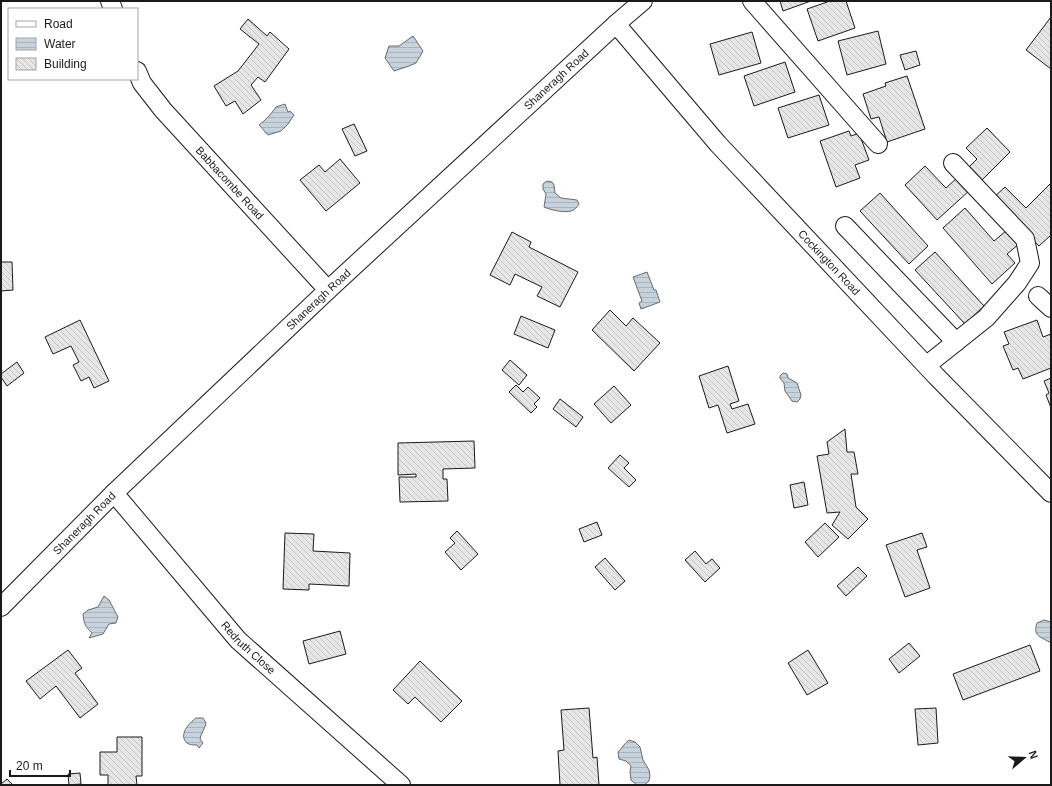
<svg xmlns="http://www.w3.org/2000/svg" width="1052" height="786" viewBox="0 0 1052 786" font-family="Helvetica,sans-serif">
<style>
.water{fill:url(#water-rules);stroke:#6a6a6a}
.building{fill:url(#building-back-hatch);stroke:#1a1a1a}
.lines{fill:none;stroke-linecap:round;stroke-linejoin:round}
.street-casing{stroke:#1a1a1a;stroke-width:20}
.street{stroke:#fff;stroke-width:18}
.labels{text-anchor:middle;stroke-width:3;stroke-linejoin:round;paint-order:stroke}
.street-label{font-size:11px;fill:#1a1a1a;stroke:#fff}
</style>
<defs>
<pattern id="water-rules" width="6" height="5" patternUnits="userSpaceOnUse"><rect width="6" height="5" fill="#c6d2dc"/><path d="M0 2.5h6" fill="none" stroke="#aab4bc"/></pattern>
<pattern id="building-back-hatch" width="6" height="6" patternUnits="userSpaceOnUse"><rect width="6" height="6" fill="#e6e6e6"/><path d="M-1 5l2 2M0 0l6 6M5-1l2 2" fill="none" stroke="#c5c5c5"/></pattern>
</defs>
<rect width="100%" height="100%" fill="#fff"/>
<g class="water">
<path d="M413,36L423,51L416,63L409,66L394,71L385,58L389,46H399Z"/>
<path d="M285,104L288,112L290,111L294,115L288,124L281,131L268,135L259,125C266,120 271,114 276,107Z"/>
<path d="M547,181L552,182L554,185L555,193L561,198L577,200L579,204C577,207 575,210 571,211C564,213 551,210 544,207L546,194L543,189V184Z"/>
<path d="M647,272L654,290H656L660,302L641,309L639,303L642,301L633,277Z"/>
<path d="M783,373L787,374L788,378L797,383L801,395L800,399L797,402L792,401L785,391L784,383L780,378V376Z"/>
<path d="M104,596L109,600L118,617L116,623L109,624L103,634L89,638L92,633C85,626 84,624 83,614L88,610L98,607Z"/>
<path d="M1044,620L1051,622V643C1042,637 1032,637 1037,623Z"/>
<path d="M196,718H203L206,723C205,729 201,733 200,739L203,743L199,748L197,745C193,745 190,745 187,743C178,735 189,723 196,718Z"/>
<path d="M629,740L635,742L640,747L643,760L649,770L650,776L649,781L644,785H637L631,780L630,772L631,766L626,761L619,759L618,752C622,748 624,744 629,740Z"/>
</g>
<g class="building">
<path d="M780,1H811L783,11Z"/>
<path d="M830,1H846L855,28L818,41L807,9Z"/>
<path d="M1051,17V69L1026,50Z"/>
<path d="M248,19L267,36L270,32L289,49L265,82L258,77L251,85L261,100L243,114L235,101L226,106L214,86L238,71L259,44L240,29Z"/>
<path d="M878,31L886,64L847,75L838,41Z"/>
<path d="M752,32L761,63L719,75L710,44Z"/>
<path d="M916,51L920,65L905,70L900,55Z"/>
<path d="M785,62L795,92L754,106L744,76Z"/>
<path d="M907,76L925,129L887,142L879,117L871,119L863,94L886,86L885,83Z"/>
<path d="M819,95L829,125L788,138L778,108Z"/>
<path d="M354,124L367,151L355,156L342,129Z"/>
<path d="M987,128L1010,152L980,182L967,169L977,159L966,148Z"/>
<path d="M849,131L851,136L859,133L869,160L855,165L860,178L836,187L820,141Z"/>
<path d="M340,159L360,183L326,211L300,180L319,165L325,172Z"/>
<path d="M925,166L946,188L958,177L970,190L937,220L905,185Z"/>
<path d="M1051,183V235L1039,246L993,198L1005,187L1026,208Z"/>
<path d="M880,193L928,246L909,264L860,211Z"/>
<path d="M965,208L994,241L1006,231L1019,244L1007,254L1015,263L992,284L943,228Z"/>
<path d="M512,232L531,242L529,247L578,272L560,307L537,296L542,287L515,274L510,285L490,275Z"/>
<path d="M935,252L984,306L965,324L915,270Z"/>
<path d="M1,262H12L13,290L1,291Z"/>
<path d="M610,310L626,326L633,318L660,343L634,371L592,330Z"/>
<path d="M521,316L555,330L548,348L514,334Z"/>
<path d="M80,320L109,381L94,388L89,377L81,381L73,365L79,362L71,346L53,354L45,337Z"/>
<path d="M1037,320L1043,337L1051,334V368L1023,379L1018,368L1013,370L1003,346L1009,344L1004,332Z"/>
<path d="M510,360L527,375L519,385L502,370Z"/>
<path d="M17,362L24,373L7,386L1,377V374Z"/>
<path d="M728,366L739,401L730,404L732,409L748,404L755,424L727,433L718,405L709,408L699,376Z"/>
<path d="M1051,378V408L1046,395L1049,393L1044,381Z"/>
<path d="M516,385L523,392L528,387L540,398L534,404L537,407L531,413L509,392Z"/>
<path d="M614,386L631,405L611,423L594,404Z"/>
<path d="M560,399L583,417L576,427L553,409Z"/>
<path d="M845,429L847,452H854L858,474H851L856,507L868,519L848,539L832,525L840,512L827,513L817,456L829,454L827,442Z"/>
<path d="M474,441L475,468L443,469V479H447L448,501L400,502L399,477H416V474L398,475V443Z"/>
<path d="M620,455L629,463L624,468L636,480L629,487L608,468Z"/>
<path d="M804,482L808,505L794,508L790,485Z"/>
<path d="M597,522L602,535L584,542L579,529Z"/>
<path d="M825,523L839,537L818,557L805,542Z"/>
<path d="M457,531L478,554L461,570L445,552L455,543L450,538Z"/>
<path d="M285,533L314,534L313,551L350,553L349,586L309,584V590L283,589Z"/>
<path d="M922,533L927,547L917,550L930,588L905,597L886,545Z"/>
<path d="M695,551L706,564L712,559L720,568L705,582L685,560Z"/>
<path d="M605,558L625,581L615,590L595,567Z"/>
<path d="M858,567L867,576L846,596L837,586Z"/>
<path d="M340,631L346,654L309,664L303,641Z"/>
<path d="M909,643L920,656L899,673L889,659Z"/>
<path d="M1030,645L1040,671L963,700L953,674Z"/>
<path d="M68,650L82,668L75,673L98,704L80,718L56,686L40,699L26,681Z"/>
<path d="M808,650L828,683L807,695L788,663Z"/>
<path d="M420,661L462,701L441,722L415,697L408,704L393,690Z"/>
<path d="M589,708L593,758L597,757L599,785H560L558,751L564,750L561,710Z"/>
<path d="M936,708L938,743L918,745L915,709Z"/>
<path d="M117,737H142V776H136L137,785H108V775H100V752H117Z"/>
<path d="M80,773L81,784L69,785L68,774Z"/>
<path d="M7,779L13,785H1V784Z"/>
</g>
<g class="lines">
<defs>
<g id="street">
<path d="M110,1L113,9"/>
<path d="M752,1L878,144"/>
<path id="s1" d="M616,24L718,144L936,376L1051,493"/>
<path id="s2" d="M137,71L142,83L163,110L328,290"/>
<path d="M845,226L956,342"/>
<path d="M1038,296L1051,308"/>
<path d="M927,365L986,318L1017,283L1030,263L1025,239L953,163"/>
<path id="s3" d="M114,493L238,640L401,785"/>
<path id="s4" d="M1,607L114,493L328,290L616,24L643,1"/>
</g>
</defs>
<use href="#street" class="street-casing"/>
<use href="#street" class="street"/>
</g>
<g class="labels">
<g class="street-label">
<text dy="4" stroke="none"><textPath href="#s4" startOffset="766">Shaneragh Road</textPath></text>
<text dy="4" stroke="none"><textPath href="#s2" startOffset="146">Babbacombe Road</textPath></text>
<text dy="4" stroke="none"><textPath href="#s1" startOffset="320">Cockington Road</textPath></text>
<text dy="4" stroke="none"><textPath href="#s4" startOffset="442">Shaneragh Road</textPath></text>
<text dy="4" stroke="none"><textPath href="#s4" startOffset="118">Shaneragh Road</textPath></text>
<text dy="4" stroke="none"><textPath href="#s3" startOffset="205">Redruth Close</textPath></text>
</g>
</g>
<rect width="1052" height="786" fill="none" stroke="#1a1a1a" stroke-width="4"/>
<rect x="8" y="8" width="130" height="72" fill="#ffffff" stroke="#a3a3a3"/>
<rect x="16" y="21" width="20" height="6" fill="#ffffff" stroke="#a3a3a3"/>
<text x="44" y="28" font-size="12" fill="#1a1a1a">Road</text>
<rect x="16" y="38" width="20" height="12" fill="url(#water-rules)" stroke="#a3a3a3"/>
<text x="44" y="48" font-size="12" fill="#1a1a1a">Water</text>
<rect x="16" y="58" width="20" height="12" fill="url(#building-back-hatch)" stroke="#a3a3a3"/>
<text x="44" y="68" font-size="12" fill="#1a1a1a">Building</text>
<g transform="translate(1024 758) rotate(71)" stroke="#ffffff" stroke-width="3" paint-order="stroke">
<path d="M0-3L7 15L0 10L-7 15Z" fill="#1a1a1a"/>
<text y="-6" font-size="11" font-weight="bold" text-anchor="middle" fill="#1a1a1a">N</text>
</g>
<path d="M10 770v6h60v-6" fill="none" stroke="#1a1a1a" stroke-width="2"/>
<text x="16" y="770" font-size="12" fill="#1a1a1a" stroke="#ffffff" stroke-width="3" paint-order="stroke">20 m</text>
</svg>
